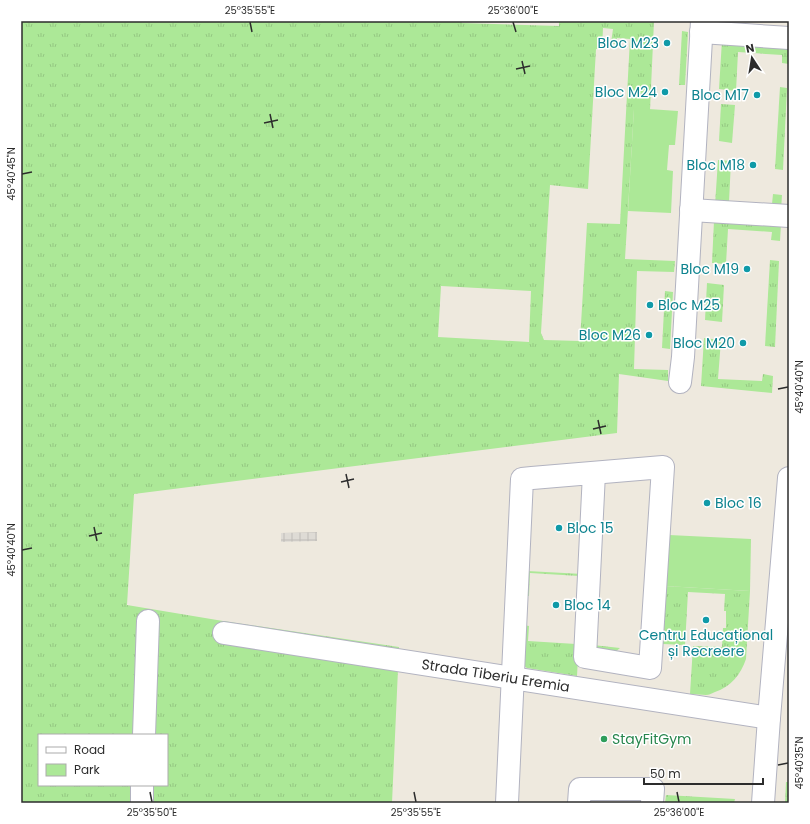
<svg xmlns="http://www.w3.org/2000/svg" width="810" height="824" viewBox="0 0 810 824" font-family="Poppins,sans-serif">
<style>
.grass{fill:url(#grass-tufts);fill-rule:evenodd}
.park{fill:#ace897}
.plaza{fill:url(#plaza-grid)}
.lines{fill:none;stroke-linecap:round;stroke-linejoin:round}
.minor-casing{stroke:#b2b3c0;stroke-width:24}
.minor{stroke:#fff;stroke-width:22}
.ticks{fill:none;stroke:#2c2c2c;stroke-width:1.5}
.culture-dot{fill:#0f9aa8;stroke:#fff;stroke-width:1.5}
.leisure-dot{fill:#2e9e5b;stroke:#fff;stroke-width:1.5}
.labels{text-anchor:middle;stroke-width:3;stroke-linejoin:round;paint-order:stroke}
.culture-label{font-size:14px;fill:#0d838f;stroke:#fff;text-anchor:end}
.street-label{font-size:14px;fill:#2c2c2c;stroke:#fff}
.leisure-label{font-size:14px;fill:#27864d;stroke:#fff;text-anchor:start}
.neatline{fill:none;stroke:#2c2c2c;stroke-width:1.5}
.ticks-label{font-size:10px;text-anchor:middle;fill:#2c2c2c}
</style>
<defs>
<pattern id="grass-tufts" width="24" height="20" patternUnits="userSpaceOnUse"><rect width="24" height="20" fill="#ace897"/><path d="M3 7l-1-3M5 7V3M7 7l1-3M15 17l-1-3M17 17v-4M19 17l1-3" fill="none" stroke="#94c782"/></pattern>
<pattern id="plaza-grid" width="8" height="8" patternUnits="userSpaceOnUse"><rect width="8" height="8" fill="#dedbd5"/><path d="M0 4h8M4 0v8" fill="none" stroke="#bfbcb7"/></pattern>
</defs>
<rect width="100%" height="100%" fill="#eee9de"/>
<g class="grass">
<path d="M21,21H461L462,23L559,26V21H654L650,110L634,109L625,259L675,261L674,272L637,271L634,369L668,370V381L619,374L617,433L134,494L127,605L223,621L399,647L392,803H21ZM603,28L613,29L611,43L616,44L617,38L630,39L620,224L587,223L580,341L544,340L541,333L550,185L588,189L596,49H602ZM441,286L531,291L529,342L438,337ZM39,735H167V785H39Z"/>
<path d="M682,31L688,32L685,85H679Z"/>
<path d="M722,40L789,44V64L782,63V55L738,52L736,91L719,89Z"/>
<path d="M780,87L787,88L783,170L775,169Z"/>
<path d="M721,104L735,105L732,143L719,141Z"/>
<path d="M718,160L731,161L729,202L772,204L773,194L782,195L781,210L715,205Z"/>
<path d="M714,221L781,224L780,241L771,240L772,232L728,229L726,264L712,263Z"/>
<path d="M770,260L779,261L775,347L765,346Z"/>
<path d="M707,283L724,285L722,322L705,320Z"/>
<path d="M665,291L673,292L670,349L662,348Z"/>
<path d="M704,338L721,340L718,379L762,381L763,374L773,376L772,393L701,386Z"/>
<path d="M527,571L583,574L579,576L530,573L529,596H525Z"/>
<path d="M665,586L750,591L746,659C741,674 731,687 715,692C712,693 709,695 706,695C701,695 695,694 690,694L693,646L722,647L723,628H726V611H724L725,594L688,592L685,645L663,644Z"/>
<path d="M580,621L577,676L527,668L524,666V625L529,626L528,641L576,644Z"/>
<path d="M593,645L620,648L614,653L597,652Z"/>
<path d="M786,782H789V803H785Z"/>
<path d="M666,795L735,799L734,803H665Z"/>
</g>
<g class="park">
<path d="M634,108L678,111L675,145H669L667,170L673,171L671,213L628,211Z"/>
<path d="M669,535L751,539L750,591L665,586Z"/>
</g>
<path class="plaza" d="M317,532V541L281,542V533Z"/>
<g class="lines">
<defs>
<g id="minor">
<path d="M701,32L789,38"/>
<path d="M691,210L789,216"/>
<path d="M680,382L683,357L702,21"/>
<path id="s1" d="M224,633L769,718"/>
<path d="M144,735L148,621"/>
<path d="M142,803V785"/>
<path d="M507,803L522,479L532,478L663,467L650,668L585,657L594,473"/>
<path d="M579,803L580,789H653L652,803"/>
<path d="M763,803L769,718L789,478"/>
</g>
</defs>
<use href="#minor" class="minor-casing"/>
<use href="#minor" class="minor"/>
</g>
<path class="ticks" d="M250,22L252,32M513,22L516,32M522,61L525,74M516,69L530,66M270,114L273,128M264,123L278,120M22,174L32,172M778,389L788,387M598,420L601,434M593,429L606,426M346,474L349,488M341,482L354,479M94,527L97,541M89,536L102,533M22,550L32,548M778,765L788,763M150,792L152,802M414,792L416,802M677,792L679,802"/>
<g class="culture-dot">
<circle cx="667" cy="43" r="4"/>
<circle cx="665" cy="92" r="4"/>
<circle cx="757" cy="95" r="4"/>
<circle cx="753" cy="165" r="4"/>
<circle cx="747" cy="269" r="4"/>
<circle cx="650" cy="305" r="4"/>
<circle cx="649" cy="335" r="4"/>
<circle cx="743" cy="343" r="4"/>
<circle cx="707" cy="503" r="4"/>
<circle cx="559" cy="528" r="4"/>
<circle cx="556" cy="605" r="4"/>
<circle cx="706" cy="620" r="4"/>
</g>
<circle class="leisure-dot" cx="604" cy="739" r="4"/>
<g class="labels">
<g class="culture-label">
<text x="659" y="48">Bloc M23</text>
<text x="657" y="97">Bloc M24</text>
<text x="749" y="100">Bloc M17</text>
<text x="745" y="170">Bloc M18</text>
<text x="739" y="274">Bloc M19</text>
<text x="658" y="310" text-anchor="start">Bloc M25</text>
<text x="641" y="340">Bloc M26</text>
<text x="735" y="348">Bloc M20</text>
<text x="715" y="508" text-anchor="start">Bloc 16</text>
<text x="567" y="533" text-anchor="start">Bloc 15</text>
<text x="564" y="610" text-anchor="start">Bloc 14</text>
<text x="706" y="640" text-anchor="middle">Centru Educațional<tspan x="706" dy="16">și Recreere</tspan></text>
</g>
<g class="street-label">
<text dy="5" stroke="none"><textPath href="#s1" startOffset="275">Strada Tiberiu Eremia</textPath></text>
</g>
<g class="leisure-label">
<text x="612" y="744">StayFitGym</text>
</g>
</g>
<rect width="810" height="824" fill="none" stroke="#ffffff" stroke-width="44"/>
<rect x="38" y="734" width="130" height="52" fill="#ffffff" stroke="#ababab"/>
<rect x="46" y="747" width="20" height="6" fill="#ffffff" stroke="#ababab"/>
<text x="74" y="754" font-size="12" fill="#2c2c2c">Road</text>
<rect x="46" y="764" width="20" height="12" fill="#ace897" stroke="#ababab"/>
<text x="74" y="774" font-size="12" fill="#2c2c2c">Park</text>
<g transform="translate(752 58) rotate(348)" stroke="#ffffff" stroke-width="3" paint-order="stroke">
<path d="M0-3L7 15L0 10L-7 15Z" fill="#2c2c2c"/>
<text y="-6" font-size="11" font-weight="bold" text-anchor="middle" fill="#2c2c2c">N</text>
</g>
<path d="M644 778v6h119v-6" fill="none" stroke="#2c2c2c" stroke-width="2"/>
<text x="650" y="778" font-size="12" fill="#2c2c2c" stroke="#ffffff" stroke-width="3" paint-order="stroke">50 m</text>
<rect x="22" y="22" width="766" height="780" class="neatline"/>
<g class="ticks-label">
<text x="250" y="14">25°35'55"E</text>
<text x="513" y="14">25°36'00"E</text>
<text transform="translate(11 174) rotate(-90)" y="4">45°40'45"N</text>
<text transform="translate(799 387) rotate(-90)" y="4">45°40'40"N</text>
<text transform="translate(11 550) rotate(-90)" y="4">45°40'40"N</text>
<text transform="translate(799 763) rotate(-90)" y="4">45°40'35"N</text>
<text x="152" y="816">25°35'50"E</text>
<text x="416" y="816">25°35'55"E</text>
<text x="679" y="816">25°36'00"E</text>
</g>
</svg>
